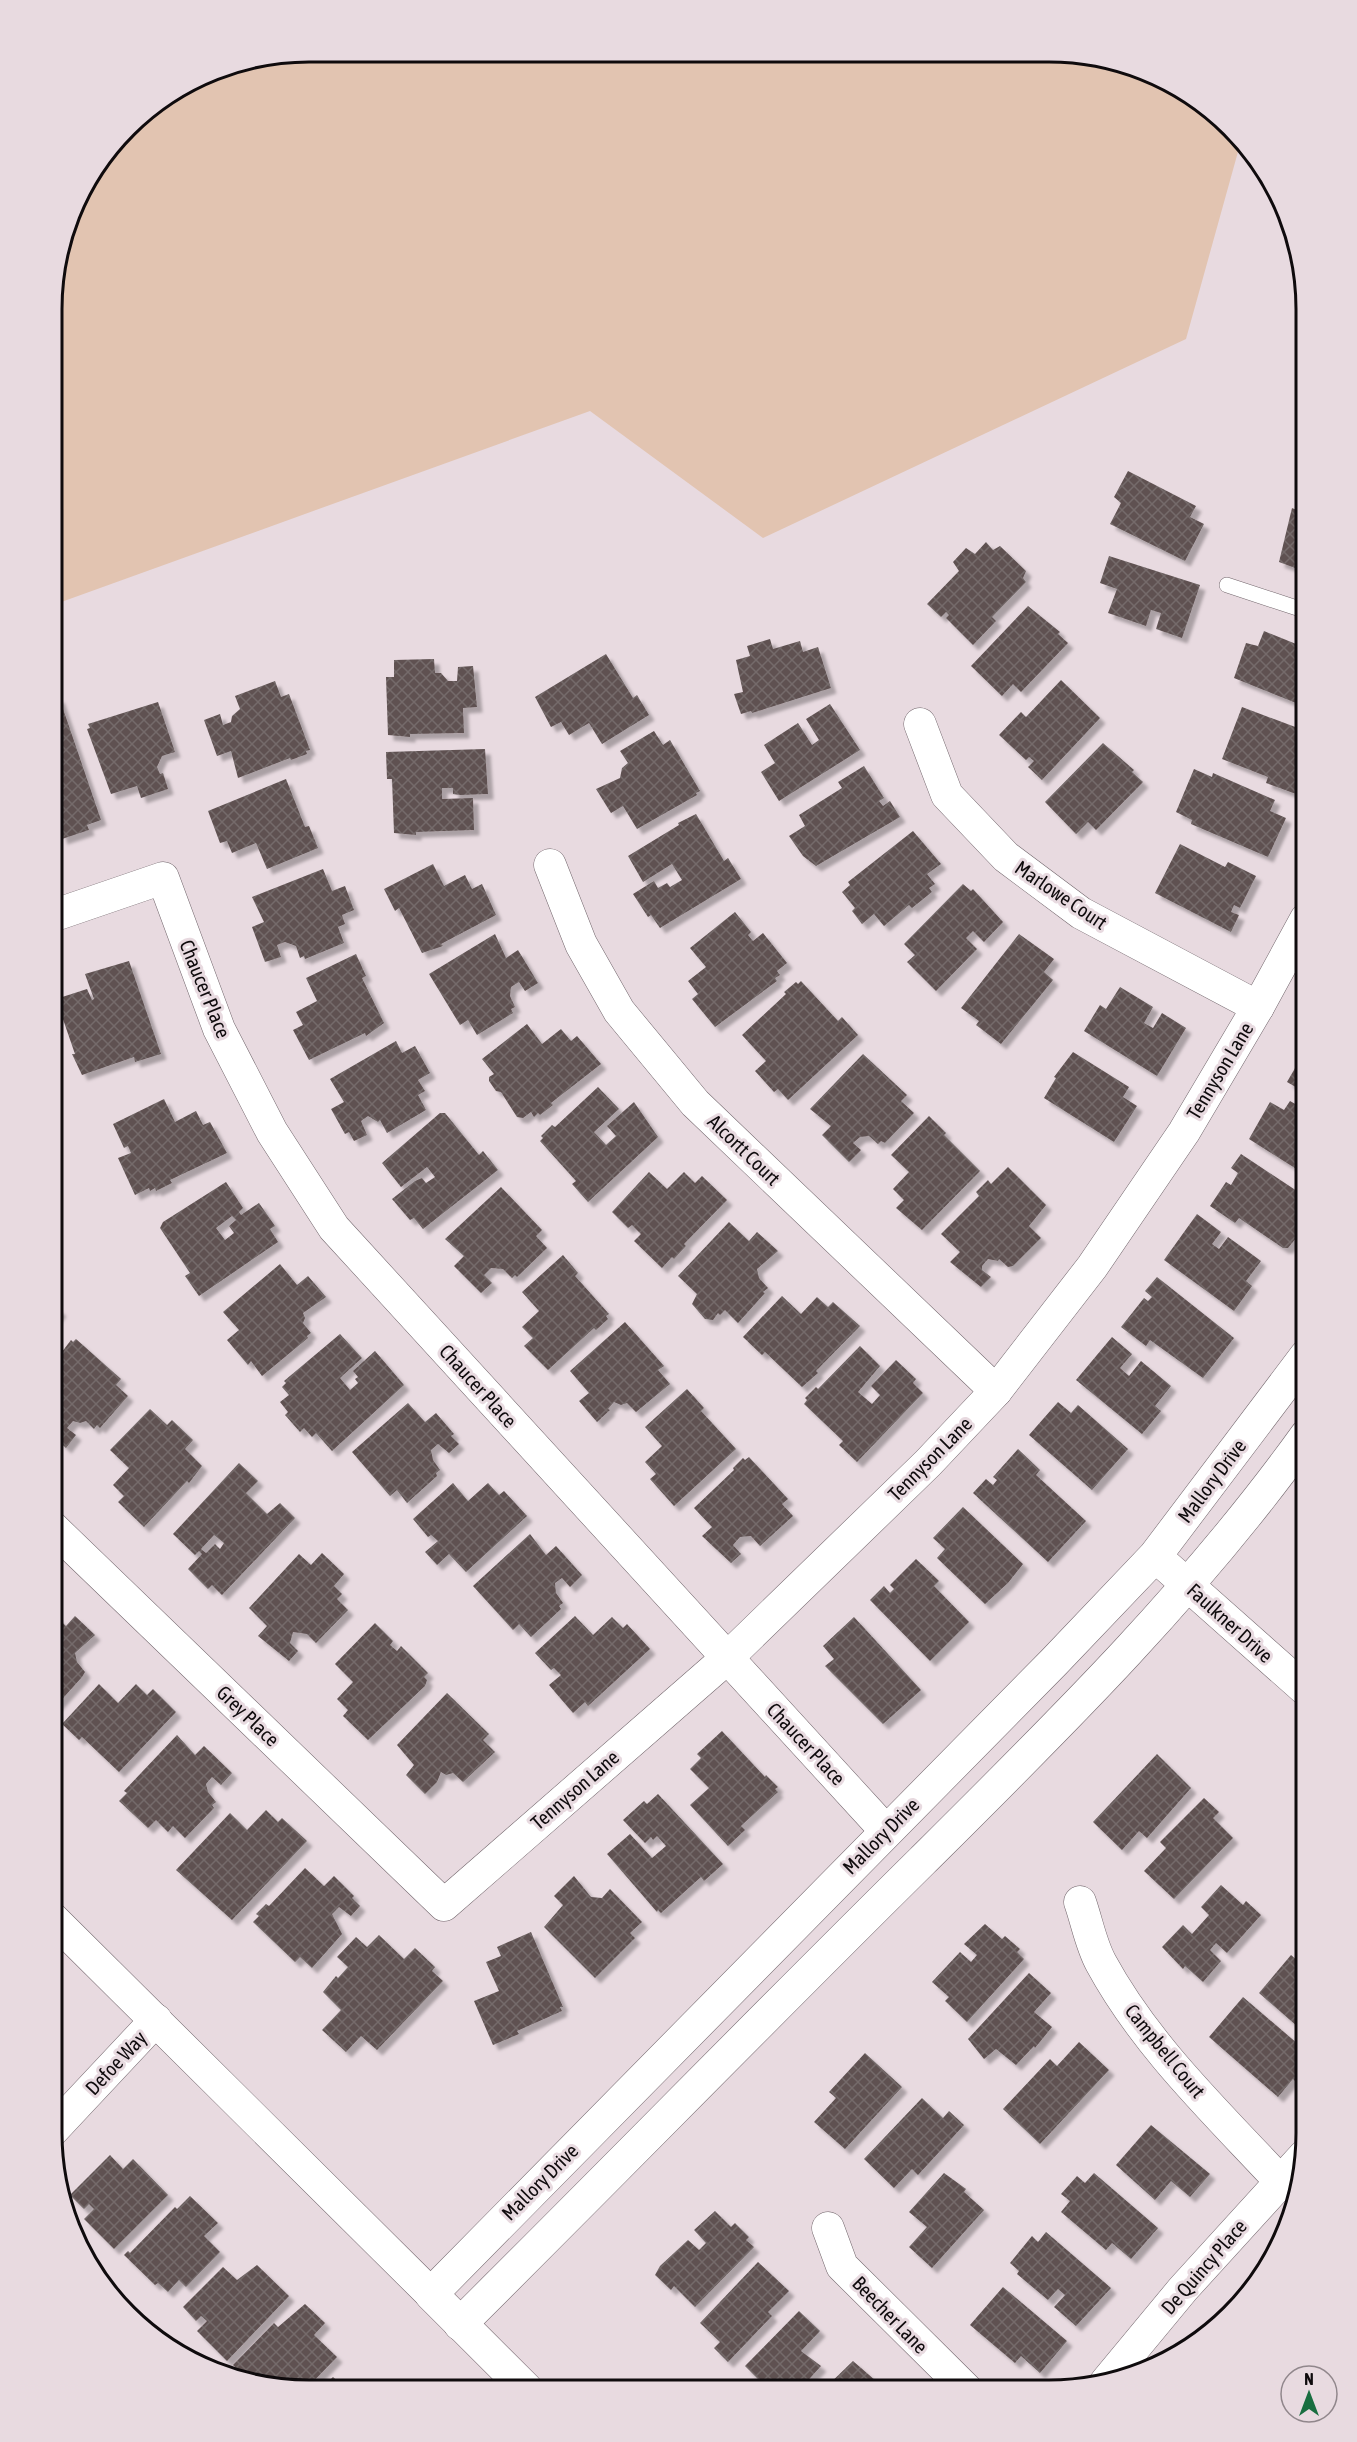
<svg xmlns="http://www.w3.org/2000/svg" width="1357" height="2442" viewBox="0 0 1357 2442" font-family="'Asap Condensed',sans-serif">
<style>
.green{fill:#e2c4b1}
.building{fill:url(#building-cross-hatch);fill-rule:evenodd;filter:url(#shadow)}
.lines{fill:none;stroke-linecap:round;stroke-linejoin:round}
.lane-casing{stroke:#72666c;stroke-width:16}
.street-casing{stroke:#72666c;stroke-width:33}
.secondary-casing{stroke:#72666c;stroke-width:34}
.lane{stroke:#fff;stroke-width:15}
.street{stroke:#fff;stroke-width:32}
.secondary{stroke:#fff;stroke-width:33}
.labels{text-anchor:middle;stroke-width:6;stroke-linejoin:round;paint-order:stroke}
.street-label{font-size:20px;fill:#0f0b0d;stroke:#e8dae0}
.rim{fill:none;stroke:#0f0b0d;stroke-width:3}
</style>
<defs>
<pattern id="building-cross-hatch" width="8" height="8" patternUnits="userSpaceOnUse" patternTransform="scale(1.5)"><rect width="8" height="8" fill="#5e5151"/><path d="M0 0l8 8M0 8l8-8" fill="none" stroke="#746a6a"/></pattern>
<filter id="shadow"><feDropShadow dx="5.5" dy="5.5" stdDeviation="1.5" flood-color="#0004"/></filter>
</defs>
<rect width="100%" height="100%" fill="#e8dae0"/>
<path class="green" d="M308,51L1099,56L1162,77L1218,115L1241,141L1186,339L763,538L590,411L53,605V275L78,194L138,115L210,70Z"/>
<g class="building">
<path d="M1128,471L1196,506L1190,517L1204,524L1185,561L1110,524L1121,503L1114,497Z"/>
<path d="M1292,508L1306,514V572L1279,562Z"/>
<path d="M986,542L993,550L1000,546L1026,571L1023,578L1026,582L992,617L996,621L973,645L946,618L949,615L946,612L941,617L927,604L959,571L953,562L966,548L975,554Z"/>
<path d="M1109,556L1200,585L1182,638L1156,629L1161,613L1151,610L1146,626L1108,613L1117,589L1100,583Z"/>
<path d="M1028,606L1060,632L1058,634L1068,643L1021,692L1013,684L1002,696L971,666Z"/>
<path d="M1264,631L1306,648V707L1234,678L1246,643L1258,646Z"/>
<path d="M770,639L773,649L800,641L803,652L818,647L831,688L752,713L751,711L741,714L734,694L743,692L736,660L750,656L747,646Z"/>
<path d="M606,654L633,698L637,695L649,715L602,744L589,723L569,735L561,722L551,727L535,697Z"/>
<path d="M434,659L435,673H441L448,681H457L458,667L473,666L477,707L463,708L464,733L410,734V737L388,735L386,677H394V660Z"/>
<path d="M1061,680L1100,718L1042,780L1028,767L1034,761L1029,757L1026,760L999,735L1021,712L1026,717Z"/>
<path d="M275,681L281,697L289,694L310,750L306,751L307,754L291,760L290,758L238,778L231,751L217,756L204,720L220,714L223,725L231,722L232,716L240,709L235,696Z"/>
<path d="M59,697L101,820L87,825L89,830L62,839L56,819L53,820V804L59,802L55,790H53V699Z"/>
<path d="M158,702L175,752L162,756L157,767L160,774L163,773L168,789L141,798L137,786L111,794L87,729L90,728L88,724Z"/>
<path d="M830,704L860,750L779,801L761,772L775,763L764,745L798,723L812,745L819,740L806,719Z"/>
<path d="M1242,707L1306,731V771L1296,794L1266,783L1268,777L1222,759Z"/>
<path d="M654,731L663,745L670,740L700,791L696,793L697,795L637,829L623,806L611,813L596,789L620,778L622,768L628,763L620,751Z"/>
<path d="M1103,743L1134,770L1132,772L1143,782L1096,830L1088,822L1076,834L1045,802Z"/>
<path d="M485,749L488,794L460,795L453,794V788H442V799L473,798L474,830L416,832V835L394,833L392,779H387L386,752Z"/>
<path d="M864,766L884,798L879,801L883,806L890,801L900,817L816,866L803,856L789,836L805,826L799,815L842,788L838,782Z"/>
<path d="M1194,769L1212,777L1213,773L1275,800L1270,811L1286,818L1268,857L1191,824L1192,820L1176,812Z"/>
<path d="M286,779L305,827L309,826L318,848L267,869L256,843L232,853L227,841L220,843L208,811Z"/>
<path d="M696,814L724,861L728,858L741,879L660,928L651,915L648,917L633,894L654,881L658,888L667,883L670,887L682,880L672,864L643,882L628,856L679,825L678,823Z"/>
<path d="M913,831L941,864L927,874L935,884L929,888L932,892L912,908L909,905L884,926L874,914L862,924L852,911L855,908L842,892L850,885L848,882Z"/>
<path d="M1180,844L1225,867L1228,862L1256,876L1240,908L1234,905L1231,912L1239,915L1231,932L1155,893Z"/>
<path d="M433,864L444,886L465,875L472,889L482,884L496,915L441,944L443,946L422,953L399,908L395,911L384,889Z"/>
<path d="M323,869L332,891L345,886L354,910L342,915L345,924L338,927L344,943L305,959L304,956L300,958L296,946L285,942L277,945L281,957L265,962L252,927L264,922L252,897Z"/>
<path d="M963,884L971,891L973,889L1003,922L984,942L973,931L966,938L977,949L936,991L907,962L915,955L904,944Z"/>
<path d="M735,912L751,932L748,935L753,941L763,933L787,963L777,971L780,975L775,978L777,981L715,1027L692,999L698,994L688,981L706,967L690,948Z"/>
<path d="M495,934L506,958L518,950L538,983L525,991L519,982L511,987L510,996L515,1007L511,1009L513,1013L477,1035L468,1020L460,1025L429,974Z"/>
<path d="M1019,934L1054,959L1044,972L1053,980L1001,1044L976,1025L979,1021L961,1008Z"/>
<path d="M356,954L366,976L362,978L384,1023L366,1036L365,1033L309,1060L293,1030L303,1025L296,1012L317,1001L306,978Z"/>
<path d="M129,961L161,1054L135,1062L134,1057L82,1075L72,1054H75L56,999L87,989L92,1000L94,999L85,974Z"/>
<path d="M801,981L838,1021L842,1017L858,1035L788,1100L778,1089L774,1092L755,1071L766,1061L742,1035L786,994L784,992L796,982L798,984Z"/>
<path d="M1120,987L1153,1007L1144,1023L1153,1028L1162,1013L1186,1028L1157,1076L1084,1031L1100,1005L1106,1009Z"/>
<path d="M527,1024L542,1044L561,1029L571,1041L577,1036L601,1064L551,1103L553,1105L540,1115L538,1113L534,1117L531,1112L523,1118L517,1117L501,1092L496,1091L489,1081V1077L494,1074L482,1059Z"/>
<path d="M396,1041L402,1053L415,1046L430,1073L418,1080L425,1091L418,1095L426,1110L387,1133L380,1120L378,1122L368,1116L361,1121L367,1135L354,1141L349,1132L345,1134L331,1109L344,1102L330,1079Z"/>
<path d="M1306,1049V1093L1287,1082Z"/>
<path d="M1073,1052L1129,1087L1123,1097L1137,1106L1114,1142L1044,1098L1056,1078L1054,1077Z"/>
<path d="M863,1054L907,1095L901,1101L914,1113L885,1143L881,1141L878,1144L869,1136L860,1137L853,1143L861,1150L849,1162L822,1135L831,1126L810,1109Z"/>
<path d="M598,1087L619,1109L594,1132L606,1145L616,1136L607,1126L634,1102L658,1137L588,1202L572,1184L576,1181L540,1141L543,1138L541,1136L552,1125L555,1127Z"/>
<path d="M164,1099L175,1122L196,1111L203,1125L210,1122L227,1153L170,1180L172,1183L156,1191L155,1188L150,1191L149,1188L135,1195L118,1158L131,1153L128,1146L124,1148L113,1124Z"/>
<path d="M1290,1101L1306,1110V1175L1249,1139L1270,1102L1284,1110Z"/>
<path d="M440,1113H445L479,1155L483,1151L498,1170L423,1229L414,1218L410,1220L392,1199L415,1181L422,1178L426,1183L435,1177L427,1167L401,1187L382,1163Z"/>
<path d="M929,1116L946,1133L944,1135L980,1171L922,1230L896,1208L904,1200L893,1189L909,1172L891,1155Z"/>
<path d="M1241,1154L1306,1197V1226L1288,1248H1283L1239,1218L1235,1223L1210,1206L1226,1182L1231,1185L1238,1173L1231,1168Z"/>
<path d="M1008,1167L1046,1205L1029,1226L1041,1238L1013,1266L1008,1267L999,1259L998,1261L988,1259L982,1266V1270L991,1277L981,1287L950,1262L960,1252L941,1234L979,1196L976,1192L988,1180L991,1184Z"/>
<path d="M649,1172L667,1189L684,1172L695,1183L702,1176L727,1200L684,1244L686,1246L674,1259L672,1257L662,1268L634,1241L641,1234L632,1225L628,1228L612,1212Z"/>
<path d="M226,1182L243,1208L239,1212L241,1215L259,1203L275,1226L270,1229L278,1242L199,1296L185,1276L190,1273L160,1228L163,1222ZM232,1216L236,1220L229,1226L234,1233L225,1240L216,1228Z"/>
<path d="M501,1187L542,1230L536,1236L547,1248L517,1277L515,1275L512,1278L503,1269L491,1268L484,1275L492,1283L481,1293L454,1266L464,1256L445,1239Z"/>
<path d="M1197,1214L1221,1232L1212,1244L1219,1249L1228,1237L1261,1261L1246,1281L1252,1286L1234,1311L1164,1260Z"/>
<path d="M729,1222L749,1241L757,1232L778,1251L757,1269L759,1278L768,1288L763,1292L765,1293L738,1323L725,1310L720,1315L718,1313L713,1320L705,1319L692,1304L697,1294L678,1276Z"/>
<path d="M563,1255L578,1273L575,1276L609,1314L606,1316L608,1319L596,1330L594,1328L548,1370L524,1346L533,1338L522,1327L539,1311L522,1292Z"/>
<path d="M280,1264L297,1285L308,1276L326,1297L303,1313L305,1318L303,1323L311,1333L307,1336L308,1338L262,1376L251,1361L248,1365L227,1340L239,1330L223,1312Z"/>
<path d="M1157,1277L1234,1338L1203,1378L1150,1340L1146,1346L1121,1327L1144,1298L1148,1301L1152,1297L1145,1291Z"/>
<path d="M782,1296L801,1314L817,1297L828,1307L833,1302L860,1326L816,1371L818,1373L802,1387L765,1352L762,1355L743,1337Z"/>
<path d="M52,1304L61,1311L52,1323Z"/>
<path d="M625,1322L664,1366L658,1370L670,1384L636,1412L627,1403L621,1405L614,1402L608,1409L610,1410L597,1422L579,1401L589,1393L570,1371Z"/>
<path d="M340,1334L362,1358L340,1378L350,1390L358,1383L355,1379L358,1377L353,1371L375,1351L404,1385L332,1451L316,1433L312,1437L304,1428L300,1432L285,1415L288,1412L280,1402L289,1395L282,1387L286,1383L284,1381Z"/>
<path d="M1112,1337L1132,1354L1120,1368L1129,1376L1141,1361L1171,1386L1155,1406L1161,1411L1142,1434L1076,1380Z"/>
<path d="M76,1339L121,1379L116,1385L128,1396L100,1428L97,1425L94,1429L86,1421L80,1423L73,1421L67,1428L76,1435L66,1448L52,1435V1365L71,1340L73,1342Z"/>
<path d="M860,1346L880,1366L858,1392L872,1404L880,1395L871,1386L896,1360L916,1379L913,1383L923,1393L857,1462L839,1445L843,1441L804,1404L807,1400L805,1398L816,1387L818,1389Z"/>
<path d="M687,1389L704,1408L701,1411L736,1449L674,1506L650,1479L656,1474L645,1462L662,1446L645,1427Z"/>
<path d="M1058,1402L1071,1413L1078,1405L1128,1449L1092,1490L1029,1435Z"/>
<path d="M408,1403L425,1422L436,1413L454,1434L451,1436L459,1444L449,1453L438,1444L431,1450L433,1460L440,1470L436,1473L437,1476L407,1503L397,1490L390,1496L352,1452Z"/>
<path d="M150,1409L167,1425L172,1420L193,1440L185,1449L202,1466L189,1483L187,1481L144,1527L118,1502L124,1496L113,1485L129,1468L110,1450Z"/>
<path d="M1018,1449L1040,1470L1036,1475L1086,1521L1048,1562L973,1493L986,1479L993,1485L997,1480L993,1477Z"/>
<path d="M749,1457L788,1499L782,1504L793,1516L760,1546L751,1536L740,1537L733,1545L741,1554L731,1563L702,1536L712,1527L694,1508L734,1470L733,1468L743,1458L745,1460Z"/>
<path d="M239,1463L258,1481L246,1493L267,1514L280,1503L295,1518L222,1595L212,1585L208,1589L188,1569L202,1554L199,1551L195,1555L173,1534ZM214,1535L224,1543L220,1549L215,1544L206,1553L201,1549Z"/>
<path d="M453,1483L468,1501L488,1483L499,1495L504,1491L527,1516L466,1572L449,1554L437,1565L425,1552L438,1541L431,1535L428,1537L413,1519Z"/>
<path d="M963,1507L1023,1564L1008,1583L985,1604L937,1558L945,1549L933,1538Z"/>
<path d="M530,1534L546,1555L556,1546L582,1575L570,1587L562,1578L555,1583L556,1593L563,1603L559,1606L561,1609L531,1637L519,1624L513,1630L473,1586Z"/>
<path d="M322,1553L344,1574L334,1586L342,1594L337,1599L348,1610L316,1643L307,1634L293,1632L290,1643L298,1651L289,1661L258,1636L267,1626L249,1608L299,1554L311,1565Z"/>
<path d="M916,1559L939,1581L934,1586L969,1622L930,1661L870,1600L884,1586L890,1593L894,1589L890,1585Z"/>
<path d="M52,1613L66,1626L75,1616L95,1635L75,1653L77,1662L85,1672L82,1677L56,1706L52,1702Z"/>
<path d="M575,1616L593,1635L612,1617L623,1628L627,1624L650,1649L588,1706L585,1702L573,1713L549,1685L561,1675L554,1668L551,1670L535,1653Z"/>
<path d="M854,1617L921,1690L883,1724L825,1666L834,1659L823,1646Z"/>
<path d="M375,1623L393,1641L390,1645L397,1651L401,1646L428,1673L424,1677L427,1680L425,1686L368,1740L343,1716L348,1710L337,1699L353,1682L335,1664Z"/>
<path d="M99,1684L118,1703L136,1684L147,1695L153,1689L176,1712L119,1772L82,1737L79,1740L62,1724Z"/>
<path d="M447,1693L489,1734L483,1740L495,1752L463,1782L453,1773L446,1775L441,1772L437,1782L425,1794L406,1775L414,1765L397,1745Z"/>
<path d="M722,1731L765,1777L766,1775L778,1787L775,1789L778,1792L741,1826L745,1830L728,1846L690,1805L709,1788L690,1769L701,1758L697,1754Z"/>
<path d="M177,1735L195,1755L204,1746L232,1773L221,1785L212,1777L206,1784L208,1792L216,1802L212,1805L214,1808L185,1838L173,1826L168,1832L156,1820L148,1828L119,1801L127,1793L124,1791Z"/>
<path d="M1157,1754L1191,1788L1147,1838L1139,1831L1122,1850L1093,1822Z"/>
<path d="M658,1794L723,1864L704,1881L701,1877L661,1913L658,1910L657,1912L607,1854L630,1834L652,1858L666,1846L657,1836L653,1840L651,1837L645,1843L623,1820L644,1801L647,1804Z"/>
<path d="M1204,1798L1219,1812L1213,1818L1233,1838L1174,1899L1144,1871L1166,1848L1160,1842Z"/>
<path d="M266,1810L278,1822L282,1818L307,1841L232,1920L176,1870L230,1813L247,1830Z"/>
<path d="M305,1868L324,1886L334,1876L354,1896L352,1898L360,1906L351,1916L339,1907L332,1914L342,1934L312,1968L300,1957L295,1962L253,1922L259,1916L256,1914L266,1904L269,1906Z"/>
<path d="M574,1876L591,1897L602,1898L610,1889L642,1922L630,1933L635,1938L595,1978L544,1927L563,1905L554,1896Z"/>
<path d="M1221,1885L1243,1905L1246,1901L1261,1915L1227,1953L1216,1943L1210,1950L1221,1961L1203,1982L1185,1966L1183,1969L1162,1947L1183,1925L1192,1934L1209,1915L1201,1907Z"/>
<path d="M985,1924L1002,1939L1005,1936L1020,1949L1017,1952L1024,1959L967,2022L945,2001L949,1997L932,1982L960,1952L971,1962L977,1955L964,1944Z"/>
<path d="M531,1932L563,2007H560L562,2011L517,2031L519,2034L493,2045L474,2001L499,1991L486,1962L501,1956L497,1947Z"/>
<path d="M379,1935L404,1959L415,1948L435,1967L432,1971L443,1981L377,2050L361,2036L346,2052L322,2030L341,2010L323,1992L336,1976L338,1978L348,1967L337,1957L356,1937L367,1947Z"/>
<path d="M1291,1955L1305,1967V2033L1259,1993Z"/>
<path d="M1029,1973L1051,1993L1034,2012L1052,2027L1035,2048L1034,2046L1016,2065L996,2049L984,2059L968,2039Z"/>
<path d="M1243,1997L1305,2050V2072L1296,2082L1293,2079L1278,2097L1209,2037Z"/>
<path d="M1079,2042L1109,2070L1040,2144L1003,2109L1050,2059L1057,2066Z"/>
<path d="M865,2053L902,2087L845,2149L814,2122L836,2098L829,2092Z"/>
<path d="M922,2098L943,2118L949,2111L964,2125L918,2175L912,2169L894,2188L864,2159Z"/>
<path d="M1151,2125L1210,2174L1190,2197L1171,2181L1155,2200L1116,2165Z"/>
<path d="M110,2155L123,2169L133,2159L168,2195L114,2249L84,2219L94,2209L89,2204L84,2209L70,2195Z"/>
<path d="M944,2173L966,2189L964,2192L984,2210L932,2268L909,2247L927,2227L909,2212Z"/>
<path d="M1094,2173L1158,2228L1131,2259L1112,2243L1106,2250L1061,2212L1070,2201L1061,2194L1077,2176L1085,2183Z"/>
<path d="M190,2196L218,2223L204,2236L220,2252L186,2287L179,2280L168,2292L158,2283L155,2285L124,2255L128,2251L130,2253L175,2207L177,2209Z"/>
<path d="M715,2211L731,2227L735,2223L749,2237L746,2240L754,2247L695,2307L674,2286L671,2290L655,2275L660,2266L688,2240L699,2250L706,2243L694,2230Z"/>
<path d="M1046,2232L1111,2288L1076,2326L1054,2307L1065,2295L1058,2289L1048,2300L1017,2274L1019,2271L1010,2263L1032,2236L1038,2242Z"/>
<path d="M758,2262L789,2291L768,2312L772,2316L728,2362L714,2348L720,2342L700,2323Z"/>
<path d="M257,2265L289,2296L227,2361L197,2331L207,2321L201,2316L196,2321L183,2307L223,2267L237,2280Z"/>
<path d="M1003,2287L1067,2341L1040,2373L1021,2356L1015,2363L970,2325Z"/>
<path d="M305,2304L325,2323L314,2335L337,2357L306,2389H294L288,2383L284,2387L278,2383L273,2388L249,2381L233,2365L274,2323L278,2327Z"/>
<path d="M799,2311L820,2331L801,2351L821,2366L802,2387L798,2384L793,2390H759L764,2385L745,2366Z"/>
<path d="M853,2361L876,2381L873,2384L879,2391L823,2390Z"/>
<path d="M333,2377L346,2389H321Z"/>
</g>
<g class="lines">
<defs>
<path id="lane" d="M1227,585L1306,611"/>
<g id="street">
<path d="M920,724L947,795L1006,857L1081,913L1258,1007"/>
<path d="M550,865L581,944L619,1011L695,1103L996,1391"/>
<path d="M52,916L163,878L219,1029L272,1132L334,1228L886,1831"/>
<path d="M52,1527L444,1905L726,1659L928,1463L996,1391L1092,1267L1184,1132L1258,1007L1306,919"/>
<path d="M1155,1556L1306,1690"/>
<path d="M1080,1902C1087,1922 1091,1945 1101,1963C1146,2046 1216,2112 1280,2181"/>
<path d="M51,1917L431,2294"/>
<path d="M51,2132L156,2020"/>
<path d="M828,2228L842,2266L968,2391"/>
<path d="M1106,2382L1183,2289L1304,2156"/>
</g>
<g id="secondary">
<path d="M460,2324C615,2170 767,2014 922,1861C1058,1726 1194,1592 1306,1436"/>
<path d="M526,2389L431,2294L1054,1662L1155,1556L1306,1356"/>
</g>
</defs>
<use href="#lane" class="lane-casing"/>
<use href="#street" class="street-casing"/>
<use href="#secondary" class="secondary-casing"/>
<use href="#lane" class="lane"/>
<use href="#street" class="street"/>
<use href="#secondary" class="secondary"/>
</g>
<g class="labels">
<g class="street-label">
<text transform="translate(1061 895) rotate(34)" y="7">Marlowe Court</text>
<text transform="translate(205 989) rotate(68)" y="7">Chaucer Place</text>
<text transform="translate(1220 1071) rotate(-59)" y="7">Tennyson Lane</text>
<text transform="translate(744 1150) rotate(44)" y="7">Alcortt Court</text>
<text transform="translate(478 1386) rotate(48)" y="7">Chaucer Place</text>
<text transform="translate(930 1459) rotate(-45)" y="7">Tennyson Lane</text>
<text transform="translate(1212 1481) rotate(-53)" y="7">Mallory Drive</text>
<text transform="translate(1230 1623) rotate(42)" y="7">Faulkner Drive</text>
<text transform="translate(248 1716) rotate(44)" y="7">Grey Place</text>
<text transform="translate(806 1744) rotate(47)" y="7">Chaucer Place</text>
<text transform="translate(575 1790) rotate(-41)" y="7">Tennyson Lane</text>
<text transform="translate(881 1836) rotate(-45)" y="7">Mallory Drive</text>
<text transform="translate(1165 2051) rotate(51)" y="7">Campbell Court</text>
<text transform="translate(116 2063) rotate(-47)" y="7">Defoe Way</text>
<text transform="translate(540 2182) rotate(-45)" y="7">Mallory Drive</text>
<text transform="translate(1204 2267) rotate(-49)" y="7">De Quincy Place</text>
<text transform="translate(890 2315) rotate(46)" y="7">Beecher Lane</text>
</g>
</g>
<path d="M0 0H1357V2442H0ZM309 62H1049A247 247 0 0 1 1296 309V2133A247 247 0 0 1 1049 2380H309A247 247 0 0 1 62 2133V309A247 247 0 0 1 309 62Z" fill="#e8dae0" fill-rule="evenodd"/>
<path class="rim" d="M309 62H1049A247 247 0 0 1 1296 309V2133A247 247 0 0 1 1049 2380H309A247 247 0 0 1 62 2133V309A247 247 0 0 1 309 62Z"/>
<g transform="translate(1309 2394)"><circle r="28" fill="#e8dae0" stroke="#91878c" stroke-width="1.5"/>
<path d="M0-4.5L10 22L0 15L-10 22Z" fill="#196e40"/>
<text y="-9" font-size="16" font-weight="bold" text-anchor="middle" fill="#0f0b0d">N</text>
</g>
</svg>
